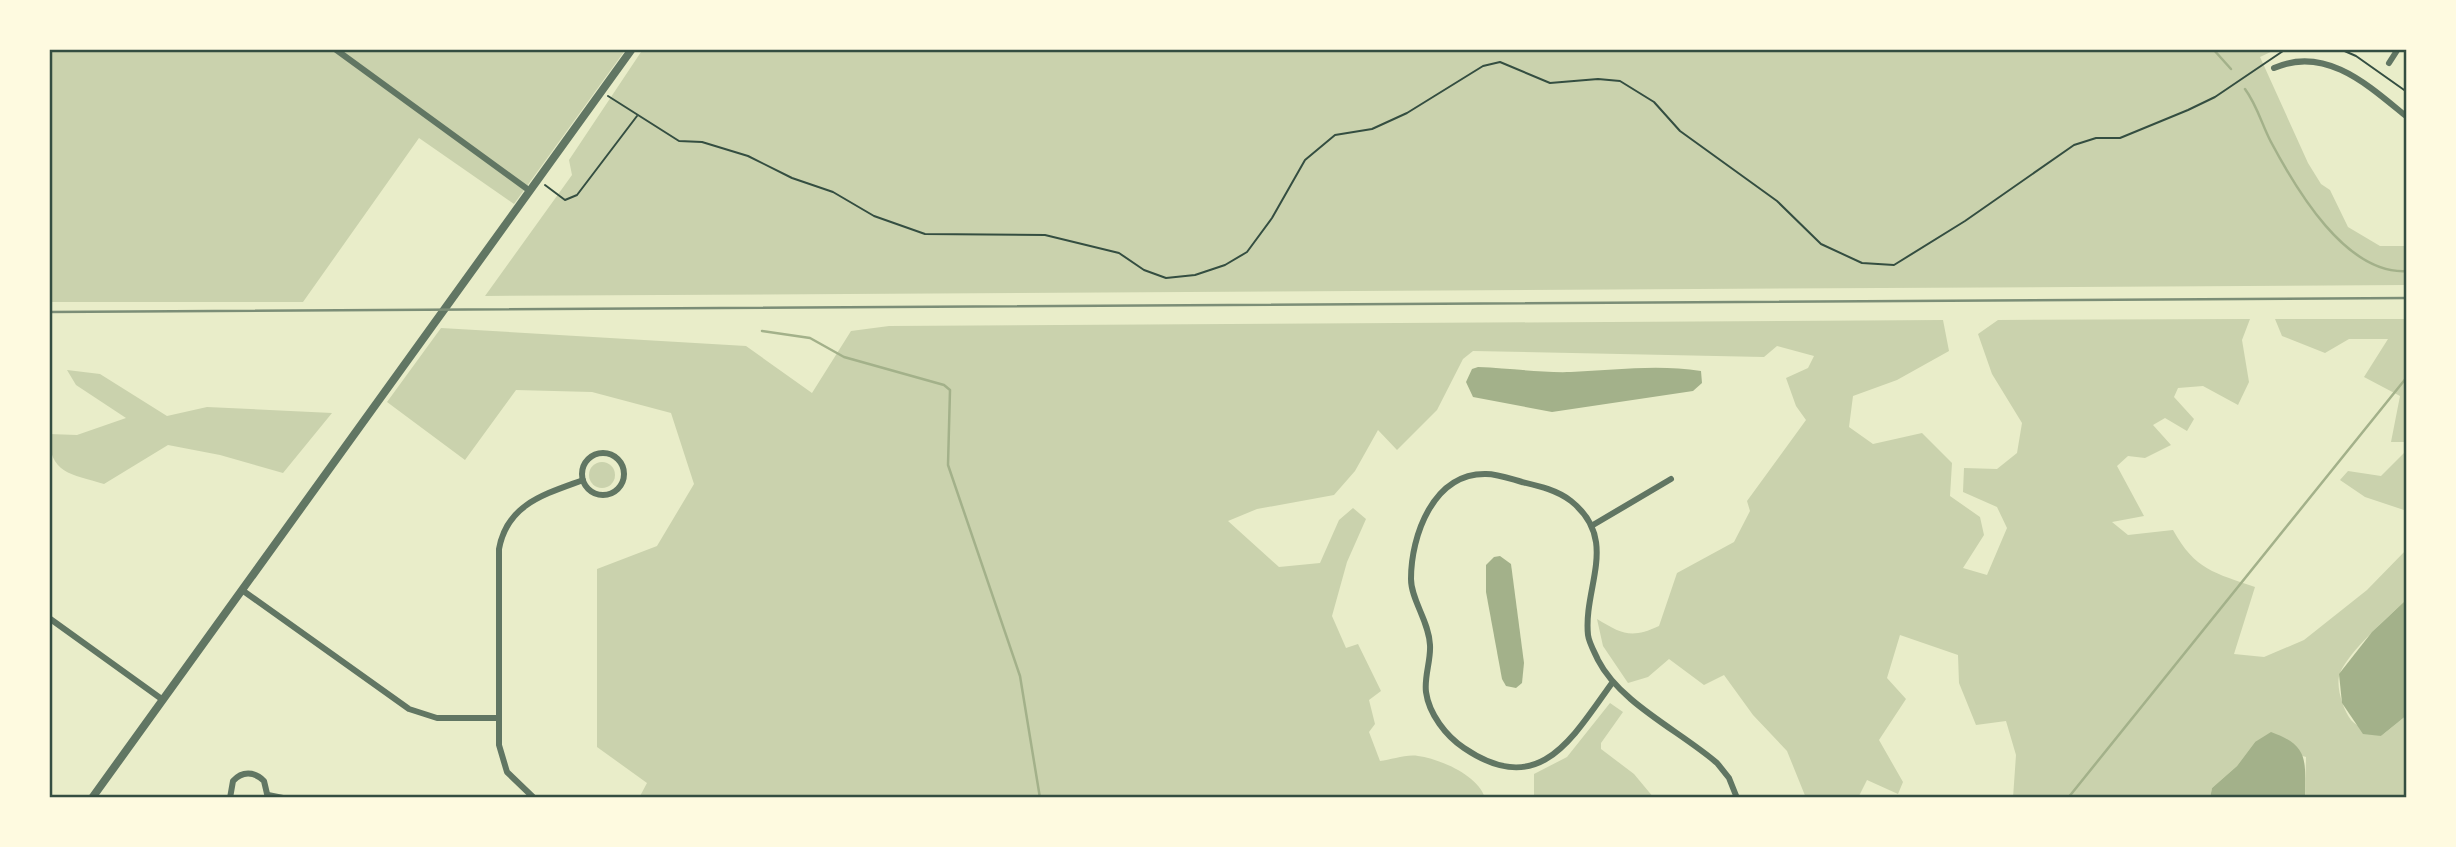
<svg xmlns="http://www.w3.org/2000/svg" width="2456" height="847" viewBox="0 0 2456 847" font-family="Poppins,sans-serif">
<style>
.green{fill:#cad2ad}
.water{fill:#a3b18a}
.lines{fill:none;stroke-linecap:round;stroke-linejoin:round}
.stream{stroke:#a3b18a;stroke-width:2.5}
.path{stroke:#344e41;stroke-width:2}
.minor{stroke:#617663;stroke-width:6}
.tertiary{stroke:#617663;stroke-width:8}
.rail{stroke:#7c8e77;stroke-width:2.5}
.neatline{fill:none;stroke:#344e41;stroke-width:2.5}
</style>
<rect width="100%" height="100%" fill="#e9edc9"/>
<g class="green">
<path d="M49,49H626L514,204L419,138L303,302H49Z"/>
<path d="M643,49H2277L2260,57L2308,163L2321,184L2330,190L2348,227L2380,246H2407V285L485,296L572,175L569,160Z"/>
<path d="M2250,319L2242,340L2249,382L2238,405L2203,386L2178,388L2174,397L2194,419L2187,431L2165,418L2153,425L2171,445L2145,458L2128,456L2117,466L2144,516L2112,522L2128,535L2173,530C2195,570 2215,573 2255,587L2234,654L2264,657L2304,640L2367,590L2407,549V599C2388,617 2350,650 2340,673C2335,685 2343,710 2351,720C2357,727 2372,732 2381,736L2407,715V798H2305L2306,757L2255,742L2237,766L2212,788L2210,798H2013L2016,755L2006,721L1976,725L1959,683L1958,655L1900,635L1887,678L1906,699L1879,740L1903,782L1898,794L1867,780L1858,798H1806L1787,751L1753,715L1724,675L1704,685L1669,659L1648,677L1628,683L1603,646L1597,619C1622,634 1631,639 1659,626L1677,573L1734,542L1750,511L1747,501L1806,420L1796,406L1786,378L1808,368L1814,356L1777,346L1764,357L1473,351L1463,359L1437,410L1397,450L1378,430L1355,471L1334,495L1257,509L1228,521L1279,567L1320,563L1339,520L1353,508L1366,519L1347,562L1332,616L1346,648L1358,644L1381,691L1369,700L1375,724L1369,732L1380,761C1391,760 1406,754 1418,756C1440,759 1478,775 1485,798H639L647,783L597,747V569L657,546L694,484L671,413L592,392L516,390L465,460L387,402L441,328L746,346L812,393L851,331L889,326L1943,320L1949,351L1897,380L1853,396L1849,427L1873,444L1922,433L1952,463L1950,496L1980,517L1984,535L1963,568L1987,575L2007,528L1997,507L1963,492L1964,468L1997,469L2017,453L2022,423L1992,374L1978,334L1998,320Z"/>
<path d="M2275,319H2407V442H2391L2400,396L2364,377L2388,339H2349L2325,353L2282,336Z"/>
<path d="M67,370L100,374L167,416L207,407L332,413L283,473L220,455L168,445L104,484C71,474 49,474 49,434L77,435L126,418L76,385Z"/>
<path d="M2407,450V511L2365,497L2340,480L2348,471L2381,476Z"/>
<circle cx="602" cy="475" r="13"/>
<path d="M1610,703L1623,712L1601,743V749L1634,774L1654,798H1534V774L1567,757Z"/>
</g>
<g class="water">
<path d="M1478,367C1509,368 1541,373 1571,372C1614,370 1658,364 1701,371L1702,383L1693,391L1552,412L1473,397L1466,382L1472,369Z"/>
<path d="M1500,556L1511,564L1524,663L1522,683L1516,688L1506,686L1502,679L1486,592V565L1494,557Z"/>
<path d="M2407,599V715L2381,736L2363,734L2342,703L2339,674L2372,632Z"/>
<path d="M2271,732C2310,746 2305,761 2305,798H2210L2212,788L2237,766L2255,742Z"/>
</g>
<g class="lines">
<g class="stream">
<path d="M2213,49L2231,69"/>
<path d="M2245,89C2257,105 2262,125 2271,142C2296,189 2346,275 2407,271"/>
<path d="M762,331L810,338L844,357L944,385L950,390L948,465L1020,676L1040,798"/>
<path d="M2068,798L2407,377"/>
</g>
<g class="path">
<path d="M2340,49L2356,56L2407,92"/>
<path d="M608,96L679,141L702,142L748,156L792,178L833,192L874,216L925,234L1045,235L1119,253L1144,270L1166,278L1195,275L1225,265L1247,252L1272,218L1305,160L1335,135L1372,129L1407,113L1483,66L1500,62L1550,83L1598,79L1620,81L1654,102L1680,131L1777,201L1821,244L1862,263L1894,265L1965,221L2074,145L2096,138H2120L2188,110L2215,97L2286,49"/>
<path d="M545,185L565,200L577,195L637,116"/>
</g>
<g class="minor">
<path d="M335,49L530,191"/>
<path d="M2389,63L2398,49"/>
<path d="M2274,68C2326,45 2369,86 2407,117"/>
<circle cx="603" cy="474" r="21"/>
<path d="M1593,525L1671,479"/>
<path d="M242,590L409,709L437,718H499"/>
<path d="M49,618L163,700"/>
<path d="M1612,683C1571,740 1539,799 1464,748C1446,736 1429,714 1426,692C1424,676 1431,661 1430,645C1429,621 1411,600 1411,579C1411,536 1433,473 1486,474C1498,474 1511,479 1522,482C1539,486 1557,490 1571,501C1620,540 1583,587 1588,635C1589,643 1595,653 1598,660C1620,703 1680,731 1717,763L1729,778L1737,798"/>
<path d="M268,795L283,798"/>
<path d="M230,798L233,781C242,771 254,771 264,781L268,798"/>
<path d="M534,798L507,772L499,745V549C507,504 545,494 583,480"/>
</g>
<path class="tertiary" d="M92,798L632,49"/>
<path class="rail" d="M49,312L2407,298"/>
</g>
<rect width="2456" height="847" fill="none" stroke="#fefae0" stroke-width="102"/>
<rect x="51" y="51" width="2354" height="745" class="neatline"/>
</svg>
